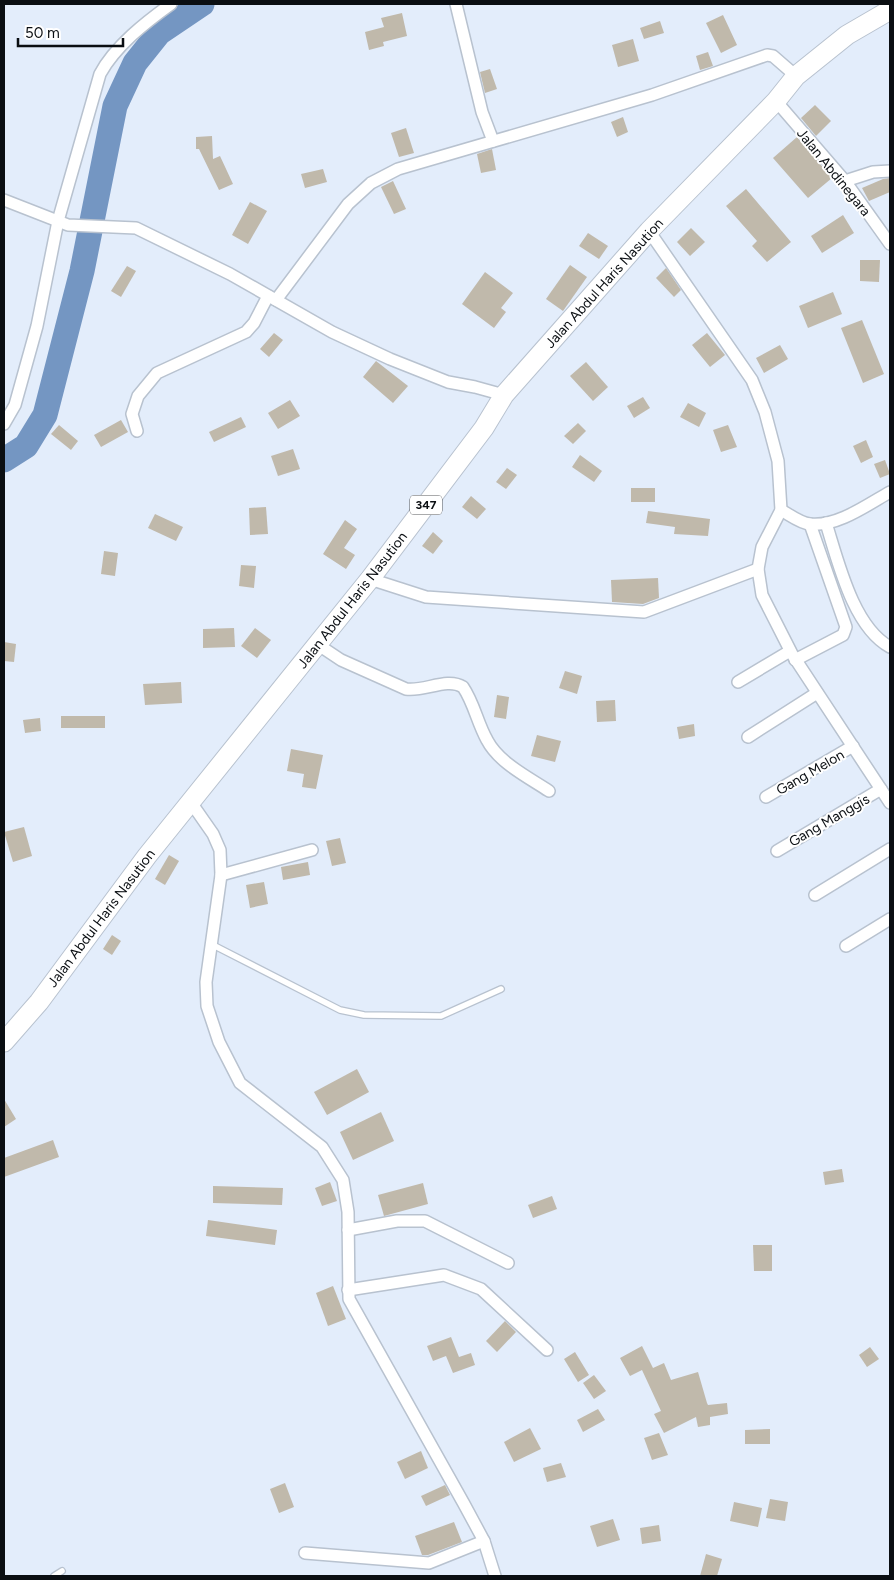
<svg xmlns="http://www.w3.org/2000/svg" width="894" height="1580" viewBox="0 0 894 1580" font-family="Figtree,sans-serif">
<style>
.lines{fill:none;stroke-linecap:round;stroke-linejoin:round}
.river{stroke:#7496c2;stroke-width:25}
.building{fill:#c0b9ab}
.lane-casing{stroke:#b8c2cf;stroke-width:8}
.street-casing{stroke:#b8c2cf;stroke-width:14}
.primary-casing{stroke:#b8c2cf;stroke-width:21}
.lane{stroke:#fff;stroke-width:5.5}
.street{stroke:#fff;stroke-width:11}
.primary{stroke:#fff;stroke-width:19}
.labels{text-anchor:middle;stroke-width:4;stroke-linejoin:round;paint-order:stroke}
.shield{fill:#fff;stroke:#545659;stroke-width:1}
.shield-label{font-size:12px;font-weight:bold;fill:#0a0e12}
.street-label{font-size:14px;fill:#0a0e12;stroke:#fff}
</style>
<rect width="100%" height="100%" fill="#e3edfb"/>
<g class="lines">
<path class="river" d="M4,460L26,446L45,415L82,271L115,106L135,63L159,33L202,4"/>
</g>
<g class="building">
<path d="M402,13L407,36L383,42L384,46L369,50L365,32L384,27L381,18Z"/>
<path d="M723,15L737,45L721,53L706,23Z"/>
<path d="M660,21L664,33L644,39L640,28Z"/>
<path d="M633,39L639,61L618,67L612,45Z"/>
<path d="M708,52L713,66L700,70L696,56Z"/>
<path d="M490,69L497,89L485,93L480,72Z"/>
<path d="M815,105L831,121L816,136L801,118Z"/>
<path d="M623,117L628,132L617,137L611,122Z"/>
<path d="M406,128L414,153L399,157L391,133Z"/>
<path d="M212,136L213,159L220,156L233,184L219,190L199,149H196V137Z"/>
<path d="M797,137L832,178L808,198L773,158Z"/>
<path d="M492,149L496,170L481,173L477,154Z"/>
<path d="M323,169L327,182L305,188L301,174Z"/>
<path d="M890,178V192L869,201L862,188L883,179Z"/>
<path d="M393,181L406,209L394,214L381,187Z"/>
<path d="M746,189L791,242L767,262L752,246L757,241L726,206Z"/>
<path d="M250,202L267,211L248,244L232,235Z"/>
<path d="M843,215L854,233L822,253L811,236Z"/>
<path d="M691,228L705,242L690,256L677,242Z"/>
<path d="M588,233L608,246L599,259L579,246Z"/>
<path d="M860,260H880L879,282L860,281Z"/>
<path d="M570,265L587,277L563,311L546,299Z"/>
<path d="M127,266L136,271L121,297L111,291Z"/>
<path d="M666,268L681,290L674,297L656,278Z"/>
<path d="M485,272L513,293L501,308L506,312L494,328L462,304Z"/>
<path d="M833,292L842,314L808,328L799,306Z"/>
<path d="M862,320L884,374L863,383L841,328Z"/>
<path d="M274,333L283,340L269,357L260,349Z"/>
<path d="M707,333L725,355L710,367L692,345Z"/>
<path d="M780,345L788,359L764,373L756,358Z"/>
<path d="M376,361L408,386L393,403L363,377Z"/>
<path d="M586,362L608,387L593,401L570,376Z"/>
<path d="M643,397L650,408L634,418L627,406Z"/>
<path d="M290,400L300,416L278,429L268,413Z"/>
<path d="M688,403L706,413L699,427L680,417Z"/>
<path d="M241,417L246,427L214,442L209,432Z"/>
<path d="M121,420L128,432L101,447L94,435Z"/>
<path d="M578,423L586,431L573,444L564,436Z"/>
<path d="M59,425L78,441L71,450L51,434Z"/>
<path d="M728,425L737,447L721,452L713,430Z"/>
<path d="M866,440L873,457L861,463L853,446Z"/>
<path d="M293,449L300,469L278,476L271,456Z"/>
<path d="M580,455L602,471L594,482L572,467Z"/>
<path d="M885,460L890,474L880,478L874,464Z"/>
<path d="M507,468L517,475L506,489L496,482Z"/>
<rect x="631" y="488" width="24" height="14"/>
<path d="M471,496L486,509L477,519L462,507Z"/>
<path d="M266,507L268,534L250,535L249,508Z"/>
<path d="M648,511L710,519L708,536L674,534L675,527L646,523Z"/>
<path d="M155,514L183,527L176,541L148,528Z"/>
<path d="M345,520L357,529L344,548L355,555L346,569L323,554Z"/>
<path d="M433,532L443,541L433,554L422,546Z"/>
<path d="M104,551L118,553L115,576L101,574Z"/>
<path d="M241,565L256,566L254,588L239,586Z"/>
<path d="M658,578L659,598L643,604L612,602L611,580Z"/>
<path d="M234,628L235,647L203,648V629Z"/>
<path d="M255,628L271,640L257,658L241,646Z"/>
<path d="M4,642L16,644L14,662L4,661Z"/>
<path d="M565,671L582,676L577,694L559,688Z"/>
<path d="M181,682L182,703L145,705L143,684Z"/>
<path d="M497,695L509,697L506,719L494,717Z"/>
<path d="M615,700L616,721L597,722L596,701Z"/>
<rect x="61" y="716" width="44" height="12"/>
<path d="M40,718L41,731L25,733L23,720Z"/>
<path d="M694,724L695,736L679,739L677,727Z"/>
<path d="M537,735L561,741L555,762L531,756Z"/>
<path d="M291,749L323,755L316,789L302,787L304,774L287,771Z"/>
<path d="M24,827L32,856L13,862L4,832Z"/>
<path d="M340,838L346,863L332,866L326,841Z"/>
<path d="M169,855L179,861L165,885L155,879Z"/>
<path d="M308,862L310,875L283,880L281,867Z"/>
<path d="M264,882L268,904L250,908L246,885Z"/>
<path d="M112,935L121,941L112,955L103,949Z"/>
<path d="M357,1069L369,1092L327,1115L314,1092Z"/>
<path d="M4,1099L16,1119L4,1127Z"/>
<path d="M381,1112L394,1141L353,1160L340,1132Z"/>
<path d="M53,1140L59,1157L4,1177V1158Z"/>
<path d="M842,1169L844,1182L825,1185L823,1172Z"/>
<path d="M330,1182L337,1201L322,1206L315,1188Z"/>
<path d="M423,1183L428,1204L384,1216L378,1195Z"/>
<path d="M213,1186L283,1188L282,1205L213,1203Z"/>
<path d="M552,1196L557,1209L533,1218L528,1205Z"/>
<path d="M208,1220L277,1230L275,1245L206,1236Z"/>
<path d="M753,1245H772V1271H754Z"/>
<path d="M333,1286L346,1319L328,1326L316,1293Z"/>
<path d="M505,1321L516,1332L497,1352L486,1341Z"/>
<path d="M451,1337L459,1357L471,1353L475,1365L453,1373L446,1356L433,1361L427,1346Z"/>
<path d="M642,1346L653,1368L664,1363L671,1380L698,1372L707,1403L708,1405L727,1403L728,1414L710,1417V1425L698,1427L696,1417L664,1433L654,1414L661,1411L642,1370L630,1376L620,1358Z"/>
<path d="M870,1347L879,1359L867,1367L859,1355Z"/>
<path d="M575,1352L589,1375L578,1382L564,1359Z"/>
<path d="M594,1375L606,1391L594,1399L583,1383Z"/>
<path d="M598,1409L605,1420L583,1432L577,1420Z"/>
<path d="M530,1428L541,1449L514,1462L504,1442Z"/>
<path d="M770,1429V1444H745V1430Z"/>
<path d="M659,1433L668,1455L652,1460L644,1438Z"/>
<path d="M421,1451L428,1468L405,1479L397,1462Z"/>
<path d="M561,1463L566,1477L547,1482L543,1468Z"/>
<path d="M285,1483L294,1507L279,1513L270,1489Z"/>
<path d="M445,1485L450,1495L426,1506L421,1496Z"/>
<path d="M770,1499L788,1502L785,1521L766,1518Z"/>
<path d="M734,1502L762,1508L758,1527L730,1521Z"/>
<path d="M613,1519L620,1540L597,1547L590,1526Z"/>
<path d="M454,1522L462,1542L428,1555H422L415,1536Z"/>
<path d="M659,1525L661,1541L642,1544L640,1528Z"/>
<path d="M706,1554L722,1559L717,1576H700Z"/>
</g>
<g class="lines">
<defs>
<g id="lane">
<path d="M211,944L340,1010L364,1015L441,1016L501,989"/>
<path d="M54,1576L62,1571"/>
</g>
<g id="street">
<path d="M456,4L482,112L493,141"/>
<path d="M776,101L845,181L890,244"/>
<path d="M845,181L873,172L890,171"/>
<path d="M4,200L68,225L136,228L230,274L332,332L390,359L448,382L475,387L504,395"/>
<path d="M649,231L752,380L765,412L778,461L781,510L762,547L758,569L762,595L792,654L890,803"/>
<path d="M276,300L348,204L371,183L398,169L652,95L767,55L773,56L796,76"/>
<path d="M4,424L15,405L37,326L58,221L100,74C115,46 146,22 171,4"/>
<path d="M137,431L132,414L138,396L157,373L246,332L254,323L268,296"/>
<path d="M781,510C790,515 800,523 810,524C837,527 867,505 890,492"/>
<path d="M826,523C838,561 853,627 890,647"/>
<path d="M370,579L426,597L644,612L758,569"/>
<path d="M317,644L341,660L406,689C424,692 447,677 463,687C474,703 477,722 487,740C499,763 528,777 549,791"/>
<path d="M795,660L843,635L846,627L810,524"/>
<path d="M738,682L790,651"/>
<path d="M748,737L817,693"/>
<path d="M766,797L853,746"/>
<path d="M190,801L213,834L220,850L221,875L206,982L207,1006L219,1042L240,1083L322,1147L343,1180L348,1212L349,1299L464,1504L484,1541L495,1576"/>
<path d="M777,851L881,789"/>
<path d="M221,875L312,850"/>
<path d="M815,895L890,849"/>
<path d="M846,946L890,919"/>
<path d="M348,1230L397,1221H425L508,1263"/>
<path d="M348,1290L444,1275L481,1289L547,1350"/>
<path d="M305,1553L429,1563L484,1541"/>
</g>
<path id="primary" d="M4,1042L39,1002L147,856L370,579L484,428L504,395L649,231L776,101L796,76L847,35L890,10"/>
</defs>
<use href="#lane" class="lane-casing"/>
<use href="#street" class="street-casing"/>
<use href="#primary" class="primary-casing"/>
<use href="#lane" class="lane"/>
<use href="#street" class="street"/>
<use href="#primary" class="primary"/>
</g>
<g class="labels">
<rect class="shield" x="410" y="495.5" width="32" height="19" rx="4"/>
<g class="shield-label">
<text x="426" y="509">347</text>
</g>
<g class="street-label">
<text transform="translate(834 172) rotate(51)" y="5">Jalan Abdinegara</text>
<text transform="translate(604 283) rotate(-48)" y="5">Jalan Abdul Haris Nasution</text>
<text transform="translate(352 600) rotate(-52)" y="5">Jalan Abdul Haris Nasution</text>
<text transform="translate(810 772) rotate(-30)" y="5">Gang Melon</text>
<text transform="translate(829 820) rotate(-30)" y="5">Gang Manggis</text>
<text transform="translate(101 918) rotate(-53)" y="5">Jalan Abdul Haris Nasution</text>
</g>
</g>
<rect width="894" height="1580" fill="none" stroke="#0a0e12" stroke-width="10"/>
<path d="M18 38v8h105v-8" fill="none" stroke="#0a0e12" stroke-width="2.5"/>
<text x="25" y="38" font-size="15" fill="#0a0e12" stroke="#ffffff" stroke-width="4" paint-order="stroke">50 m</text>
</svg>
